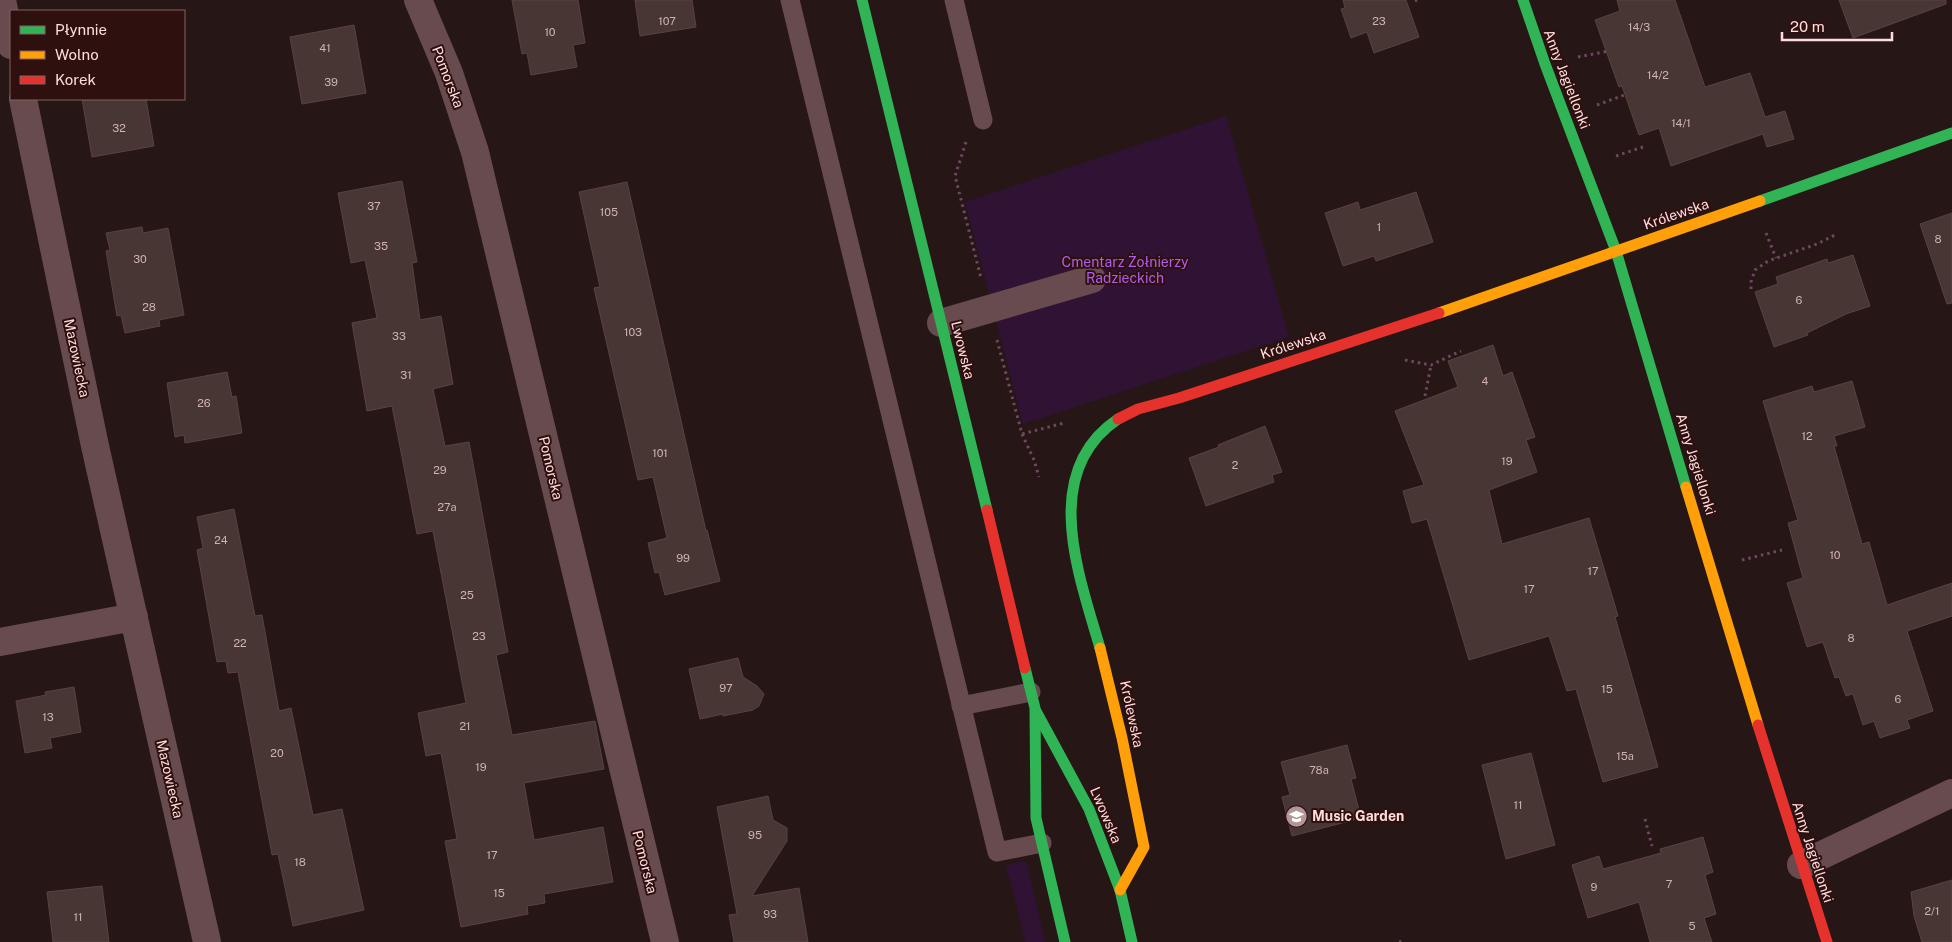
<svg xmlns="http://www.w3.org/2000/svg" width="1952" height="942" viewBox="0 0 1952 942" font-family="'Public Sans',sans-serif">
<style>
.green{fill:#301334}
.building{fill:#483635;stroke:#5a4241}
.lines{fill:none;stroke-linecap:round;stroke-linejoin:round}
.path{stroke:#6c495e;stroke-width:3;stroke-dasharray:2.5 4;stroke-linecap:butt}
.lane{stroke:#684b4e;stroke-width:19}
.street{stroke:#684b4e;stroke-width:28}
.fast{stroke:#30b455;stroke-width:11}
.slow{stroke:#ff9f0a;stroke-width:11}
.jam{stroke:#e5322d;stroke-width:11}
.labels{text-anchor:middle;stroke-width:4;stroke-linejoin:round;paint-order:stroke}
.number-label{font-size:11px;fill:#d1b2b3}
.street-label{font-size:14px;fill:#ffdcdd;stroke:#2e100f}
.park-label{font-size:14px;fill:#b15ceb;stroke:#2e100f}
.poi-label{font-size:14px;font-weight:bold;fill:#ffdcdd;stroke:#2e100f;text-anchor:start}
</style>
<rect width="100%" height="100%" fill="#271616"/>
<g class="green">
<path d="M1226,116L1289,337L1023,424L965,202Z"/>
<path d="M1021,861L1027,863L1045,942H1025L1012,886L1005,866Z"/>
</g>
<g class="building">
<path d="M512,0H578L585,43L573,45L577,67L531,75L527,53L522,54Z"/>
<path d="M635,0H692L696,27L640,36Z"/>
<path d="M1343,0H1406L1419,37L1374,53L1367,32L1351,38L1341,9L1345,8Z"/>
<path d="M1617,0H1675L1705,87L1750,73L1765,117L1785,111L1794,139L1767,147L1763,134L1671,166L1659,128L1639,135L1622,86L1619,87L1595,20L1620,11Z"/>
<path d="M1839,0H1946V4L1853,38Z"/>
<path d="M354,25L366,93L302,104L290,37Z"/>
<path d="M82,99H146L154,146L92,157Z"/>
<path d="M402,181L417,262L412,263L420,320L441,316L453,384L433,389L445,446L469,442L508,652L496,655L512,735L595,721L604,769L524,783L534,840L603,827L613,882L544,894L545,903L527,906L528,914L461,927L445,841L457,839L441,753L426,756L418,713L466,703L433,531L417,534L392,406L367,411L352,323L377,318L365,260L351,263L338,193Z"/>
<path d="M627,182L706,531L707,530L720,581L665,595L659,572L655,573L648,543L667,538L653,477L638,480L594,288L600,287L579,192Z"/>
<path d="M1416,192L1433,242L1376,261L1374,256L1343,266L1325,213L1358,202L1360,210Z"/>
<path d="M1952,213V303L1947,304L1920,224Z"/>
<path d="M142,227L143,233L168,228L184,315L159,320L160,326L125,333L121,315L117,316L106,251L110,250L106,233Z"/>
<path d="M1853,255L1870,306L1846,314L1807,333L1808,335L1774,347L1755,292L1778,284L1776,277L1827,259L1828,263Z"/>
<path d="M1493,345L1503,376L1512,372L1535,437L1526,440L1537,472L1489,490L1502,544L1589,518L1618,616L1615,617L1658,767L1603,782L1576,689L1567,691L1549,636L1469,660L1427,519L1412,523L1403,491L1424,485L1395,411L1458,387L1448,361Z"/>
<path d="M227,372L232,397L236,396L242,433L185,443L184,435L175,437L167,383Z"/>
<path d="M1852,381L1865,427L1834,436L1837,446H1834L1862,544L1869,542L1887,605L1952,583V616L1907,631L1933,711L1907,720L1910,728L1880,738L1874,721L1863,725L1853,694L1846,696L1839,677L1835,678L1823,642L1807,647L1787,583L1803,578L1788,523L1798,520L1763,401L1812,386L1814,392Z"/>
<path d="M1265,426L1282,472L1272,475L1274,482L1206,506L1189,458L1219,447L1218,445Z"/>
<path d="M234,509L255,616L262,615L279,711L291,708L313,815L342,809L364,910L293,926L278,854L272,855L238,672L228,673L226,661L217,662L197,550L203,548L197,517Z"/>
<path d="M738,658L743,677L757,686L764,694L759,706L753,710L723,716V714L700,719L689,669Z"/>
<path d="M74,687L81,732L50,738L52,748L25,753L16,701L46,695L45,692Z"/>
<path d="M1347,745L1356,778L1351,779L1361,818L1292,836L1282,797L1290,795L1281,762Z"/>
<path d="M1531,753L1555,845L1506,859L1482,765Z"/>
<path d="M768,796L773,820L787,828V841L752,896L799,888L808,942H734L729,915L737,914L717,807Z"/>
<path d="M1703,837L1713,872L1705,875L1716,914L1704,918L1712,942H1650L1639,902L1588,918L1572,865L1599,856L1603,869L1661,853L1660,849Z"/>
<path d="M1952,880V942H1922L1914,916L1911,892Z"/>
<path d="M102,886L109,942H53L47,892Z"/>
</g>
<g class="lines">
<g class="path">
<path d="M1415,1L1417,0"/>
<path d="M1578,57L1609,51"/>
<path d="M1597,105L1627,94"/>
<path d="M966,142L955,176L981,278"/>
<path d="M1616,156L1646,146"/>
<path d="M1766,233L1776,258"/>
<path d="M1751,289V282L1755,270L1768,261L1817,244L1837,234"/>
<path d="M997,340L1022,434L1064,423"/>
<path d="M1405,360L1431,365L1461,351"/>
<path d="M1425,396L1431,365"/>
<path d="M1022,434L1034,460L1039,477"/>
<path d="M1742,560L1782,550"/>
<path d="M1645,819L1652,846"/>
<path d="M1399,942L1403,941"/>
</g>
<g class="lane">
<path d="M790,0L997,852L1042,843"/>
<path d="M954,0L983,120"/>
<path d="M961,706L1031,692"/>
</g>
<g class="street">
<path d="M2,0L11,45"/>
<path d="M418,0L449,73L475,152L665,942"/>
<path d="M23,99L95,446L207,942"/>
<path d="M941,323L1092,279"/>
<path d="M0,642L134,617"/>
<path d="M1801,865L1952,793"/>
</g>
<g class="fast">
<path d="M862,0L987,510"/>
<path d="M1523,0L1545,64L1616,251L1686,487"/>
<path d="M1760,201L1952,133"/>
<path d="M1100,648C1079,575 1039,472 1118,419"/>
<path d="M1025,668L1035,708L1036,818L1065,942"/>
<path d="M1036,711L1089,809L1120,890L1132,942"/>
</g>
<g class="slow">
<path d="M1439,313L1760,201"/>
<path d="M1686,487L1758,725"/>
<path d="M1100,648L1122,738L1144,847L1120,890"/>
</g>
<g class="jam">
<path d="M1118,419L1138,409L1179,398L1439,313"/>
<path d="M987,510L1025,668"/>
<path d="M1758,725L1827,942"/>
</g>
</g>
<defs>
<symbol id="school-disc" viewBox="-11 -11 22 22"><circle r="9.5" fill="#b39797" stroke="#2e100f"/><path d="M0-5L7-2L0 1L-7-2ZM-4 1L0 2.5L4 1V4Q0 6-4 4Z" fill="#fff"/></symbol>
</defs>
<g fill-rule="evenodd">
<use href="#school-disc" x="1284" y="804" width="25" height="25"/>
</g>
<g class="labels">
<g class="number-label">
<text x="667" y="25">107</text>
<text x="1379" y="25">23</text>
<text x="1639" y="31">14/3</text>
<text x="550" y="36">10</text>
<text x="325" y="52">41</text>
<text x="1658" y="79">14/2</text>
<text x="331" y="86">39</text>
<text x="1681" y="127">14/1</text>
<text x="119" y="132">32</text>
<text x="374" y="210">37</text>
<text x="609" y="216">105</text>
<text x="1379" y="231">1</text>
<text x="1938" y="243">8</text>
<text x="381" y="250">35</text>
<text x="140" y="263">30</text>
<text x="1799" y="304">6</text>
<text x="149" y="311">28</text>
<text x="633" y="336">103</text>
<text x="399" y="340">33</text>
<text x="406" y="379">31</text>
<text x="1485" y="385">4</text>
<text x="204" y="407">26</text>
<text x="1807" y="440">12</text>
<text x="660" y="457">101</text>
<text x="1507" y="465">19</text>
<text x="1235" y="469">2</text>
<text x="440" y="474">29</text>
<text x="447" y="511">27a</text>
<text x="221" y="544">24</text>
<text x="1835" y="559">10</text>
<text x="683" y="562">99</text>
<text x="1593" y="575">17</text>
<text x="1529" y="593">17</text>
<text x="467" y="599">25</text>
<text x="479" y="640">23</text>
<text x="1851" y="642">8</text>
<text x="240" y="647">22</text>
<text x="726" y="692">97</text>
<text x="1607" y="693">15</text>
<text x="1898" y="703">6</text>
<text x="48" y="721">13</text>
<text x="465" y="730">21</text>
<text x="277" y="757">20</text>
<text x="1625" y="760">15a</text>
<text x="481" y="771">19</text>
<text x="1319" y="774">78a</text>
<text x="1518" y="809">11</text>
<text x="755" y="839">95</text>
<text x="492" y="859">17</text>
<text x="300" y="866">18</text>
<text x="1669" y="888">7</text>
<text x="1594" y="891">9</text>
<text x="499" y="897">15</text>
<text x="1932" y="915">2/1</text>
<text x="770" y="918">93</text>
<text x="78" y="921">11</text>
<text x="1692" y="930">5</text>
</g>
<g class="street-label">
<text transform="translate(448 77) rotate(69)" y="5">Pomorska</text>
<text transform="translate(1567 79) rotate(69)" y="5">Anny Jagiellonki</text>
<text transform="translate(1676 214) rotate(-19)" y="5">Królewska</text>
<text transform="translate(1293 344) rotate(-18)" y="5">Królewska</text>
<text transform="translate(963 350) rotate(76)" y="5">Lwowska</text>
<text transform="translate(77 358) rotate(78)" y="5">Mazowiecka</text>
<text transform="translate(1696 464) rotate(73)" y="5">Anny Jagiellonki</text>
<text transform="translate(551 468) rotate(77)" y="5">Pomorska</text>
<text transform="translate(1132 714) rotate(78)" y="5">Królewska</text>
<text transform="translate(170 779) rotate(77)" y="5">Mazowiecka</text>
<text transform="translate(1106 815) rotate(67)" y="5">Lwowska</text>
<text transform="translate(1813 852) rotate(72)" y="5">Anny Jagiellonki</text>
<text transform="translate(645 862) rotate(76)" y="5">Pomorska</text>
</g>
<g class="park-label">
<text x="1125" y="267">Cmentarz Żołnierzy<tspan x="1125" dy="16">Radzieckich</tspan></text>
</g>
<g class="poi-label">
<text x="1312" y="821">Music Garden</text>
</g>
</g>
<rect x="10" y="10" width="175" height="90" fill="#2e100f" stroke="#826261"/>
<rect x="20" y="26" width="25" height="8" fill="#30b455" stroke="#826261"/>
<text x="55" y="35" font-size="15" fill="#ffdcdd">Płynnie</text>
<rect x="20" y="51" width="25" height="8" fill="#ff9f0a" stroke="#826261"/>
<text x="55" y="60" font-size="15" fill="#ffdcdd">Wolno</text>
<rect x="20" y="76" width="25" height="8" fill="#e5322d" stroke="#826261"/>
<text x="55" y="85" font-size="15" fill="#ffdcdd">Korek</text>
<path d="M1782 32v8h110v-8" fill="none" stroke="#ffdcdd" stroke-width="2.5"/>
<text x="1790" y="32" font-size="15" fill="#ffdcdd" stroke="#2e100f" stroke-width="4" paint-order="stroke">20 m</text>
</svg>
